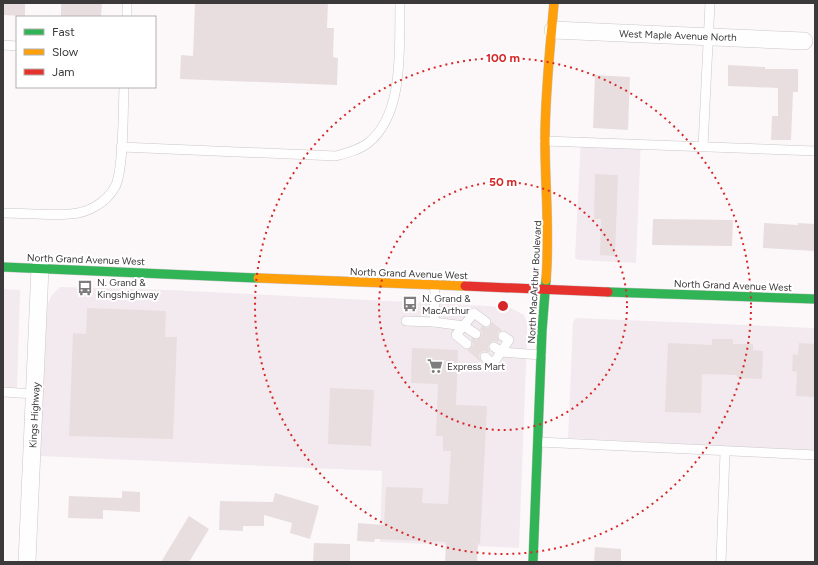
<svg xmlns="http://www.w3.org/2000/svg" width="818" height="565" viewBox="0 0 818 565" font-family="Figtree,sans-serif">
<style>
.built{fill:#f3eaef}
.building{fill:#e8dee0}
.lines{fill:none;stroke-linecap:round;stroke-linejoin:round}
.lane-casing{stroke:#cac7c9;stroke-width:10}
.street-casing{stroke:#cac7c9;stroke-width:18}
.fast-casing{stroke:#cac7c9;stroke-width:10}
.slow-casing{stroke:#cac7c9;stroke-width:10}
.jam-casing{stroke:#cac7c9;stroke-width:10}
.lane{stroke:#fffefe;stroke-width:9}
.street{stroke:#fffefe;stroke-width:17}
.fast{stroke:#30b455;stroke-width:9}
.slow{stroke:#ff9f0a;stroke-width:9}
.jam{stroke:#e5322d;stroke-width:9}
.ring{fill:none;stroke:#d62828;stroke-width:2;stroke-dasharray:2 4}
.labels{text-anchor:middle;stroke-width:4;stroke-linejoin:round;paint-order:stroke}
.street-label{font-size:10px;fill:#3c393b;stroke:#fff}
.poi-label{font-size:10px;fill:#3c393b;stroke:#fff;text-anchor:start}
.centre{fill:#d62828;stroke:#fff;stroke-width:2}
.ring-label{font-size:12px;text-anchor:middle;font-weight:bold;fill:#d62828;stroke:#fff;stroke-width:4;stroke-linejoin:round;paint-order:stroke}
</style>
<rect width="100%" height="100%" fill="#fcf8fa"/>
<g class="built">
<path d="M581,137L641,140L636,263L579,260L575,258Z"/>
<path d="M60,287L171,290L488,306L511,308L524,315L527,323V340L519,548L380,542L382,471L40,456L47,307L51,296Z"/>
<path d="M3,289L20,290L17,388L3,387Z"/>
<path d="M576,318L815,328V451L568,438L573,322Z"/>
</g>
<g class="building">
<path d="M3,3H25V16L3,15Z"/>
<path d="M61,3H102L101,17H61Z"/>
<path d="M195,3H328L327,28H334L333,57L338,58L337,85L180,79L181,55L193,56Z"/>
<path d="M728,65L765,67V69H798V92H793L791,140H771L772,116H778V88L728,86Z"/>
<path d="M595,75L630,77L628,130L593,128Z"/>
<path d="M595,174L618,175L615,256L600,255L601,219H594Z"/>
<path d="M653,219L733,220L732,246L652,245Z"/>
<path d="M764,223L798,225V223L815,224V251L763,248Z"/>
<path d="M87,308L166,311L165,337H177L173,439L69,436L73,333L86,334Z"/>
<path d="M492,322L502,330L498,332L497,335L499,340L498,342L494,341L489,344L488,347L490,351L489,352L483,351L480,353L479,356L481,362L467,350L471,348L473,345L471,339L472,338L476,340L481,337L482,332L480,329L482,326L488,328Z"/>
<path d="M712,339H733V344H753V350L763,351L762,379L737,378V375L702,374L701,413L665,412L668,343L712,345Z"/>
<path d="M799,343L815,344V397L796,396L797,372L792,371L793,354L798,355Z"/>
<path d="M412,348L458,350L456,405L487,406L480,544L478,543L477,562H445L446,542L375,539L374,542L357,541L358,523L384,525L386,487L423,488L422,503L448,504L451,451H443V436H436L438,384L411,383Z"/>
<path d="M330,388L374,390L371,446L328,444Z"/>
<path d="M122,491L140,492V512L103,510V519L68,518L69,496L122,498Z"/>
<path d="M275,493L319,506L310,539L290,533L292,523L264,515V526H243V531L219,530L220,501L273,502Z"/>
<path d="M189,516L209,529L189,562H161Z"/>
<path d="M314,543L350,544V562H313Z"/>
<path d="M595,547L621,549V562H594Z"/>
</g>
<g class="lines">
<defs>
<g id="lane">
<path d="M127,17V3"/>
<path d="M3,45L17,46"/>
<path d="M545,141L815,151"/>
<path d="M703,146L710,3"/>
<path d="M121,147L336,156C347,153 359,150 368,143C405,114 399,46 400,3"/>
<path d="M3,213C25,213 48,216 70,214C88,213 106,203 115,187C124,171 123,108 124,87"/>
<path d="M406,321L434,322L435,285"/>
<path d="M434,322L464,326L476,334"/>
<path d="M467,344L456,335L474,313L486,322"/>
<path d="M494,347L502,352L541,355"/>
<path d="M485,357L493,364L509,340L503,336"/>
<path d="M3,392L35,394"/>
<path d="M538,442L815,455"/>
<path d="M721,562L725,452"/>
</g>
<g id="street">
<path d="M553,30L804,41"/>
<path d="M27,562L40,268"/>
</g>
<g id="fast">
<path d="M3,267L258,278"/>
<path d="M608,292L815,299"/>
<path d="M533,562L542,331L546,280"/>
</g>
<g id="slow">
<path d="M258,278L465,286"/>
<path d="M546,280C550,233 545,187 545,140C545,94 550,49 554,3"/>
</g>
<path id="jam" d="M465,286L608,292"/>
</defs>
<use href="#lane" class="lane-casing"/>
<use href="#street" class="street-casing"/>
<use href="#fast" class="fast-casing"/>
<use href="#slow" class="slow-casing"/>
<use href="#jam" class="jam-casing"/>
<use href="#lane" class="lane"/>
<use href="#street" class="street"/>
<use href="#fast" class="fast"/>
<use href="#slow" class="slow"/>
<use href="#jam" class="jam"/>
</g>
<g class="ring">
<circle cx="503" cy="306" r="124"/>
<circle cx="503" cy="306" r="248"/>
</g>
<defs>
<symbol id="bus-bare" viewBox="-9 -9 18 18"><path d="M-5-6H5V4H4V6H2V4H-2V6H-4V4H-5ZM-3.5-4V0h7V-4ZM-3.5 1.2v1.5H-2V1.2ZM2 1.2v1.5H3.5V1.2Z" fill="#7f7c7e" stroke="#fff" stroke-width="2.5" paint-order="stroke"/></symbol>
<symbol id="supermarket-bare" viewBox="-9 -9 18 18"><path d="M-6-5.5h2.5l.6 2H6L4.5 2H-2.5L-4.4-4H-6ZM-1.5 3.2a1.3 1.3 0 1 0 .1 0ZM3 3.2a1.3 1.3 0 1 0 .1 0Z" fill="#7f7c7e" stroke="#fff" stroke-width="2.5" paint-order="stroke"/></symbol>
</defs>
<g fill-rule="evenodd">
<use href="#bus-bare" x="74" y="277" width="22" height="22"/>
<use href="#bus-bare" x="399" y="293" width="22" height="22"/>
<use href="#supermarket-bare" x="424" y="355" width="22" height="22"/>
</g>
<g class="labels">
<g class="street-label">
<text transform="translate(678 35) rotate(2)" y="4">West Maple Avenue North</text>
<text transform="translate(86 259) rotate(2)" y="4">North Grand Avenue West</text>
<text transform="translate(409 273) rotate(2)" y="4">North Grand Avenue West</text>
<text transform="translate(534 282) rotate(-87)" y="4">North MacArthur Boulevard</text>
<text transform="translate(733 285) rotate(2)" y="4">North Grand Avenue West</text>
<text transform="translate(34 415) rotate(-87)" y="4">Kings Highway</text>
</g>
<g class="poi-label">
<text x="97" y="286">N. Grand &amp;<tspan x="97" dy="12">Kingshighway</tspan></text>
<text x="422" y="302">N. Grand &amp;<tspan x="422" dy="12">MacArthur</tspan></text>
<text x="447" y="370">Express Mart</text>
</g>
</g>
<circle cx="503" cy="306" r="6" class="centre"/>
<g class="ring-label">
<text x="503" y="62">100 m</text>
<text x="503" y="186">50 m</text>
</g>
<rect width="818" height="565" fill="none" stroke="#3c393b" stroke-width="8"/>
<rect x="16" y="16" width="140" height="72" fill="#ffffff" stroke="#b1b0b1"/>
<rect x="24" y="29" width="20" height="6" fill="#30b455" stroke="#b1b0b1"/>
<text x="52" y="36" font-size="12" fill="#3c393b">Fast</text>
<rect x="24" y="49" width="20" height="6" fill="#ff9f0a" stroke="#b1b0b1"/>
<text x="52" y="56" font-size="12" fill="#3c393b">Slow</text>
<rect x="24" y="69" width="20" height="6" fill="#e5322d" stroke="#b1b0b1"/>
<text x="52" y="76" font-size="12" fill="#3c393b">Jam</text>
</svg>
